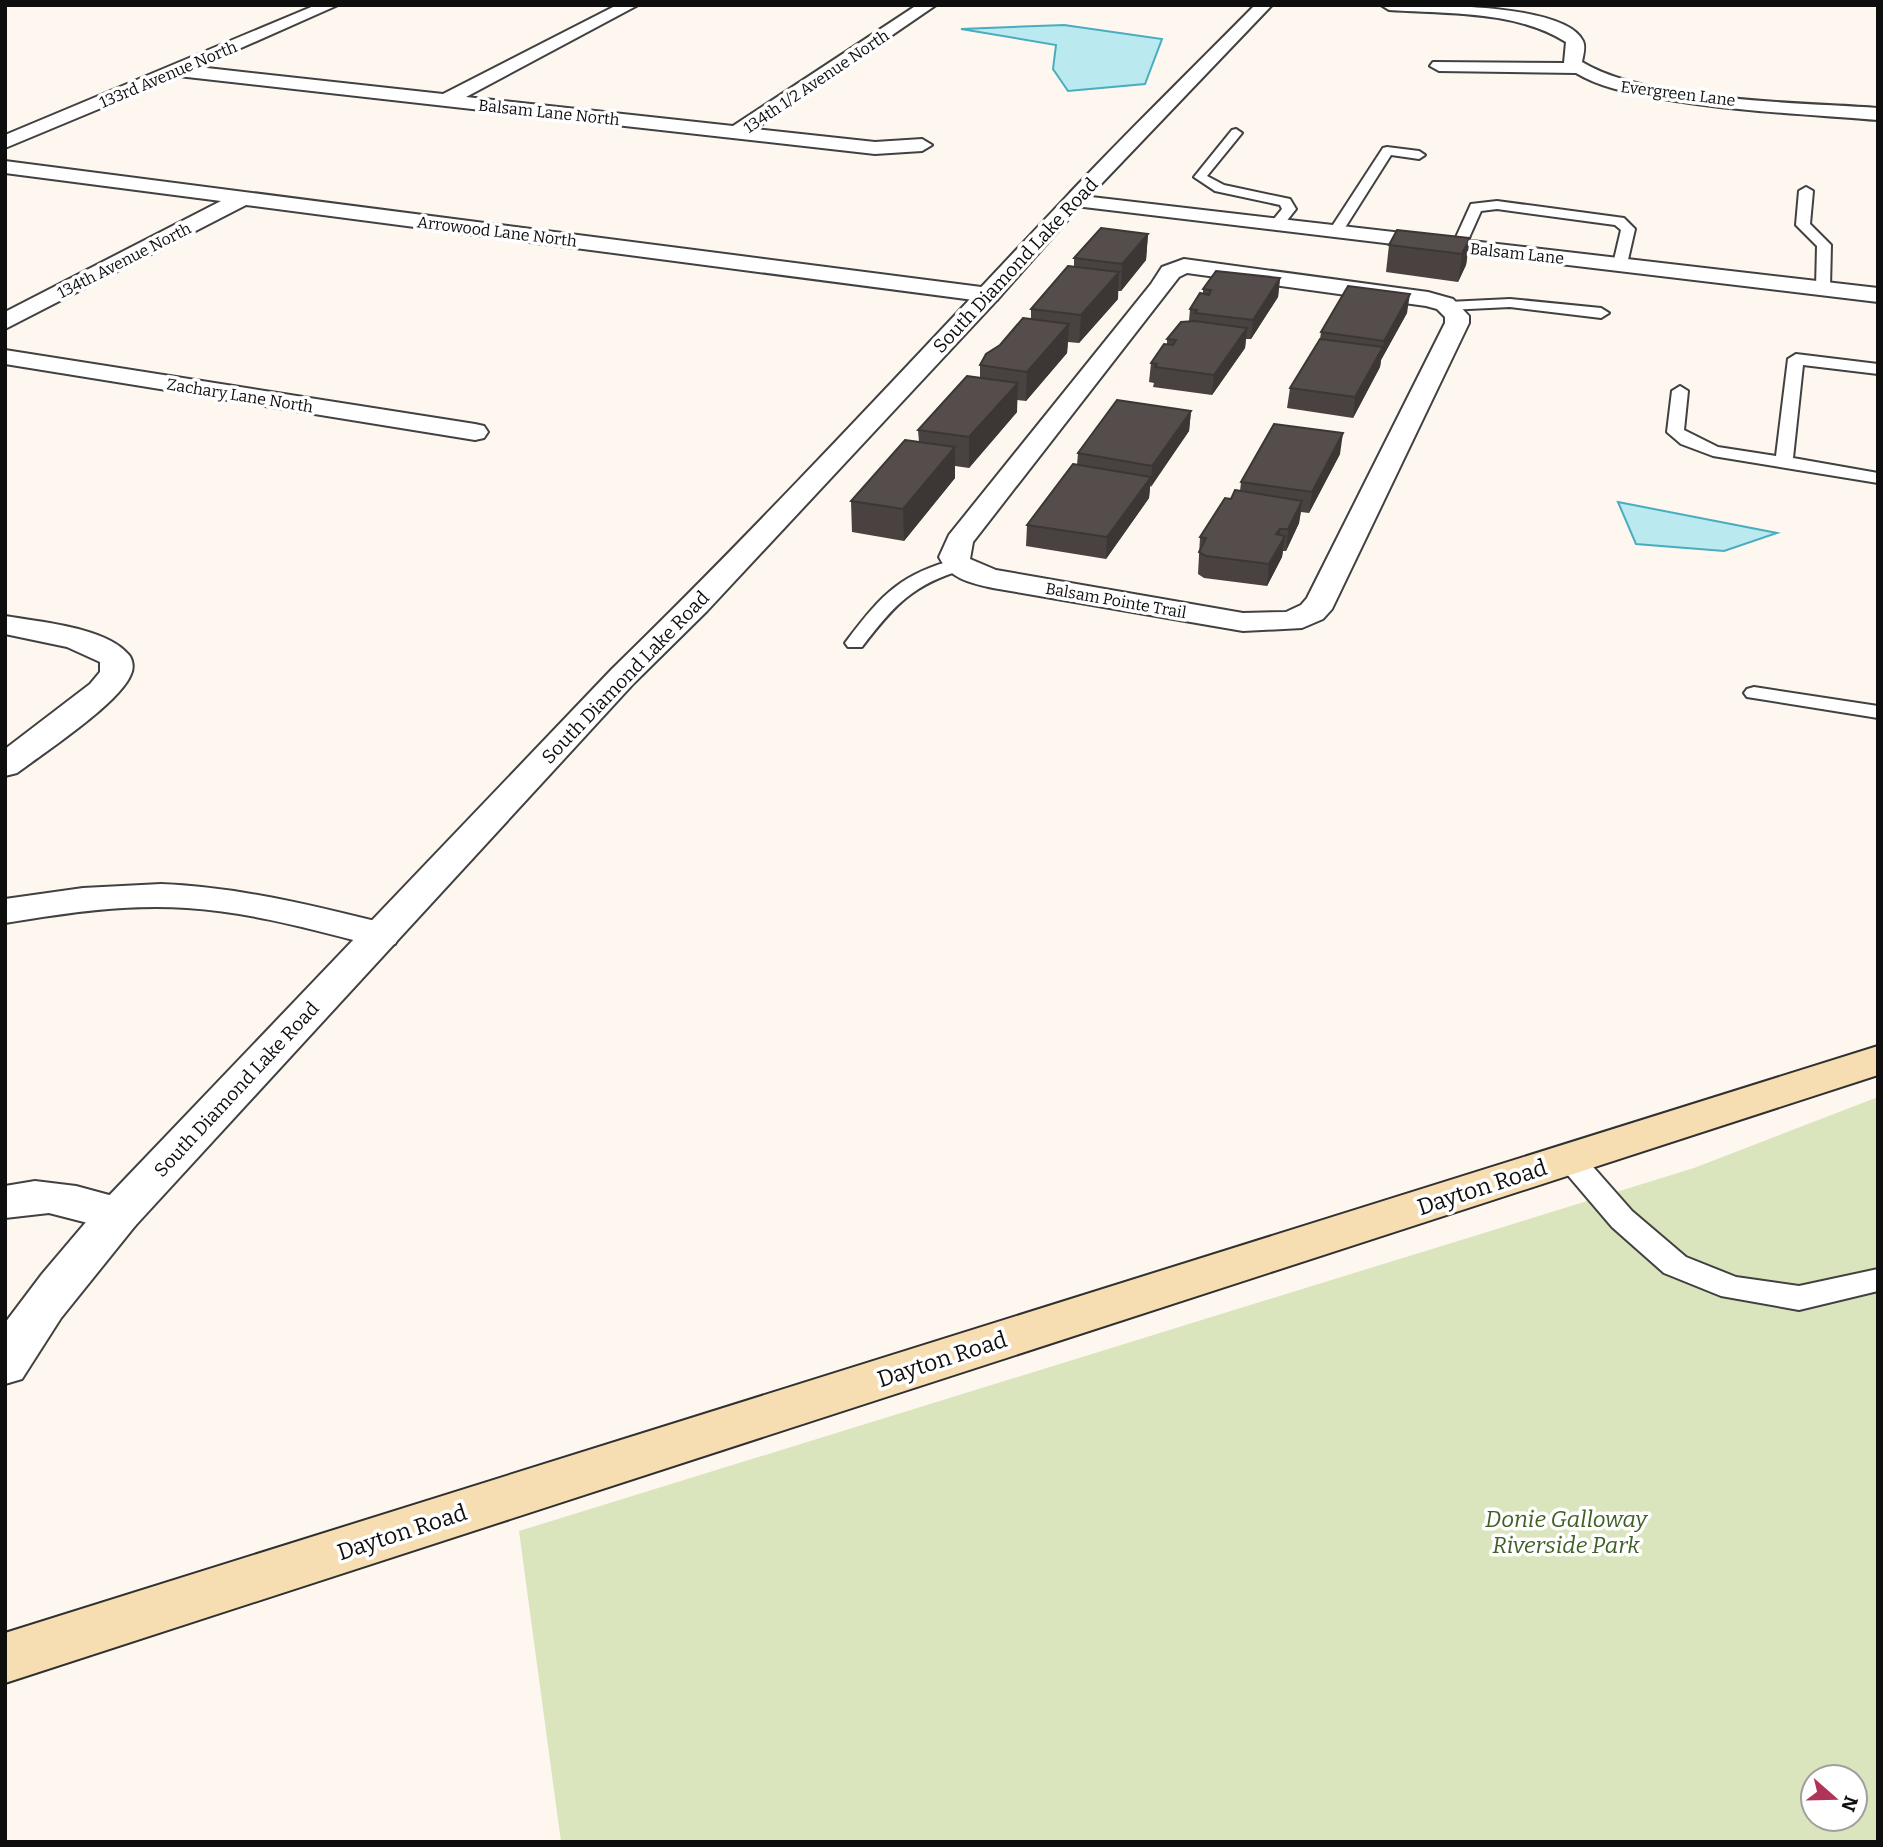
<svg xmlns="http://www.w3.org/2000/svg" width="1883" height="1847" viewBox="0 0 1883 1847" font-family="Bitter,serif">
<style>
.green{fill:#dbe5bd;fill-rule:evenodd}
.water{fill:#bae9f0;stroke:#48adbf;stroke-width:2}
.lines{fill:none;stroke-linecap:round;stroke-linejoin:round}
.service-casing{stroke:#414141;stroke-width:4}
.minor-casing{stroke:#414141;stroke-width:4}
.tertiary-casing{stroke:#414141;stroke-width:4}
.secondary-casing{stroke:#303030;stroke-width:4}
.service{fill:#fff;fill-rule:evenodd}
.minor{fill:#fff;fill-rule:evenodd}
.tertiary{fill:#fff;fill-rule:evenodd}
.secondary{fill:#f7deb2;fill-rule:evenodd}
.wall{fill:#494240}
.shaded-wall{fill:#3c3634}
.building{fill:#554d4b;stroke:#3c3634;stroke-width:2}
.labels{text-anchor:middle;stroke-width:7;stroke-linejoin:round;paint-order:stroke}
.far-street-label{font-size:16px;fill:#0e0e0e;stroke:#fff}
.street-label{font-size:19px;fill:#0e0e0e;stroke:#fff}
.near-street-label{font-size:23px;fill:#0e0e0e;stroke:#fff}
.near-park-label{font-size:23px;font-style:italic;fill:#3f5f25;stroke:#fff}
</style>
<rect width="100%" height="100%" fill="#fdf7f0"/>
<path class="green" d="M1878,1097V1842H561L519,1531L1694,1168ZM1813,1777H1855V1819H1813Z"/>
<g class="water">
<path d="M1064,25L1162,39L1145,84L1068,91L1053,69L1056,45L961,29Z"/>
<path d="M1618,502L1777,533L1724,551L1636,544Z"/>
</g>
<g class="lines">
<defs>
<g id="service">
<path d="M1236,129L1242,133L1207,176L1224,185L1290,199L1296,209L1281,228L1276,229L1269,225L1282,209L1280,205L1215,191L1194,177L1232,130Z"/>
<path d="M1387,147L1419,151L1425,155L1419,159L1391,155L1341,234H1331L1329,231L1383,148Z"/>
<path d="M1806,187L1813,191L1810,224L1831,245L1830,288L1823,292L1816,288L1817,246L1796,225L1799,191Z"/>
<path d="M1497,201L1624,218L1635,229L1627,264L1620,268L1613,264L1621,230L1615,225L1497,209L1481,211L1464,249H1454L1452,246L1471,204Z"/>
<path d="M1510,299L1601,308L1609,313L1601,318L1510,307L1448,310L1441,306L1448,302Z"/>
<path d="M1796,354L1878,364V374L1803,365L1793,458L1878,473V483L1713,456L1681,444L1667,432L1672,391L1680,386L1688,391L1684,430L1718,447L1776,456L1788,359Z"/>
<path d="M958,559L967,565L965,569C913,584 894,605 862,647H848L845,643L848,639C882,594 902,573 958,559Z"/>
<path d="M1754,687L1878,706V718L1747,697L1744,693L1747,689Z"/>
<path d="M1570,1149L1580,1152L1632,1211L1686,1257L1736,1277L1799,1286L1878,1269V1291L1799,1310L1721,1296L1664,1273L1612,1227L1560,1166L1556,1159L1560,1152Z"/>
</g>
<g id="minor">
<path d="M316,5H338L198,67L443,94L617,5H638L466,97L733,126L917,5H936L755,129L875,142L922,139L932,145L922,151L875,154L178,76L5,148V135Z"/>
<path d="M1381,5C1419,5 1565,2 1583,41C1586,48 1583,55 1582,62C1648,102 1798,102 1878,108V120C1803,114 1727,111 1653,97C1627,92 1599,87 1576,73L1439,71L1430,66L1433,62L1564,63L1566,42C1514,10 1448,14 1389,10Z"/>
<path d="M5,161L989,288L997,290L1001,295L997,300L989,302L246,205L5,329V312L221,201L5,173Z"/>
<path d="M1074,195L1878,288V302L1067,205L1064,201L1067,197Z"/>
<path d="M1184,259L1428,292L1453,299L1469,316V323L1332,609L1323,619L1302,628L1243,631L993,588C971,583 950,579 939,557L949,535L1151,284L1162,267ZM1187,273L1426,306L1437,309L1445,317V323L1307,598L1301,605L1286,612L1243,613L996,570L970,559L973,542L1179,277Z"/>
<path d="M5,350L475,424L484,426L488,432L484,438L475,440L5,364Z"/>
<path d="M5,616C39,622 105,627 128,654C133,659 134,668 131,674C121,702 44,753 17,773L5,776V749L90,684L100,672V662L67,647L5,634Z"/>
<path d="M161,884C241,887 318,907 395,926L400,935L395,944L381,947C317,931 253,912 187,908C126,904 65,913 5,923V899L83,888Z"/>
<path d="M35,1181L76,1186L135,1202L142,1214L135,1226L119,1231L49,1213L5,1218V1186Z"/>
</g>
<path id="tertiary" d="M1255,5H1272L1081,205L997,300L707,611L634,683L135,1226L61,1318L22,1379L5,1384V1323L42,1274L103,1202L612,669C768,517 916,356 1066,197C1127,132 1192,69 1255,5Z"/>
<path id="secondary" d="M1878,1046V1075L5,1683V1633Z"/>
</defs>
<use href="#service" class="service-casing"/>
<use href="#minor" class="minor-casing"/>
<use href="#tertiary" class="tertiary-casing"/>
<use href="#secondary" class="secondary-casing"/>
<use href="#service" class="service"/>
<use href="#minor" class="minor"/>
<use href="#tertiary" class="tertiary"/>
<use href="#secondary" class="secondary"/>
</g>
<g class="wall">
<path d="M1148,234L1146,260L1121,291H1118V299L1079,343L1068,342L1067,353L1026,401L1017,400V412L969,468L955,466V478L904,541L852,532L851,501L919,442L918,430L980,377V365L1000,345L1031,319V309L1074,267V258Z"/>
<path d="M1470,238L1466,265L1458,282L1386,272L1389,245Z"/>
<path d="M1280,278L1278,297L1251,339H1246L1245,348L1212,395L1153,387L1154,383L1149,382L1151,363L1167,344V339L1189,321L1190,309L1203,294V289Z"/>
<path d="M1407,313L1381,360L1380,367L1353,418L1287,408L1290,388L1320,339L1321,332Z"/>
<path d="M1191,411L1189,431L1150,487L1149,498L1106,559L1026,546L1027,525L1077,465L1078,453Z"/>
<path d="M1340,454L1309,513L1301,512L1299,523L1286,551H1283L1282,557L1267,586L1204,578L1198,574L1200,537L1231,499L1240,491L1241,482Z"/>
</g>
<g class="shaded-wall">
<path d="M1148,234L1146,260L1121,291L1122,264Z"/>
<path d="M1470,238L1466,265L1458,282L1462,254Z"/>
<path d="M1119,272L1118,299L1079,343L1081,315Z"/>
<path d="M1280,278L1278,297L1251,339L1253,320Z"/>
<path d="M1410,294L1407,313L1381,360L1384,341Z"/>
<path d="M1069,324L1067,353L1026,401L1027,372Z"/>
<path d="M1247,328L1245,348L1212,395L1214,375Z"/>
<path d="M1383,347L1380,367L1353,418L1355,397Z"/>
<path d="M1018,383L1017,412L969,468V437Z"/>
<path d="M1191,411L1189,431L1151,487L1152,466Z"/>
<path d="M1343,433L1340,454L1309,513L1312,492Z"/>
<path d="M955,447V478L904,541L903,509Z"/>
<path d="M1151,477L1149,498L1106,559L1107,537Z"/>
<path d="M1302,501L1299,523L1286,551L1288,529Z"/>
<path d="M1280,529L1278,548L1285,536L1282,557L1267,586L1269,564L1276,534Z"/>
</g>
<g class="building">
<path d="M1101,228L1148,234L1122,264L1074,258Z"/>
<path d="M1397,230L1470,238L1462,254L1389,245Z"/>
<path d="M1068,266L1119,272L1081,315L1031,309Z"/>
<path d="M1216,271L1280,278L1253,320L1195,313L1197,310L1190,309L1200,293L1209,295L1211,290L1203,289Z"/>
<path d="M1348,286L1410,294L1384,341L1321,332Z"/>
<path d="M1023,318L1069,324L1027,372L980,365L986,354L1000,345Z"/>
<path d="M1195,321L1247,328L1214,375L1155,367L1157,364L1151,363L1164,344L1173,345L1176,340L1167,339L1181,322Z"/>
<path d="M1320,339L1383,347L1355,397L1290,388Z"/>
<path d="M967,376L1018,383L969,437L918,430Z"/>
<path d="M1117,400L1191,411L1152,466L1078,453Z"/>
<path d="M1274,424L1343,433L1312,492L1241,482Z"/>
<path d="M905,440L955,447L903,509L851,501Z"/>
<path d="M1073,464L1151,477L1107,537L1027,525Z"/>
<path d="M1235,490L1302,501L1288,529H1280L1276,534L1285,536L1269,564L1206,556L1199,552L1206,538L1200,537L1225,498L1231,499Z"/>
</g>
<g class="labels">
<g class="far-street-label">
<text transform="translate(168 74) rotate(-23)" y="6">133rd Avenue North</text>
<text transform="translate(816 81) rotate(-34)" y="6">134th 1/2 Avenue North</text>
<text transform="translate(1678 93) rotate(7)" y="6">Evergreen Lane</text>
<text transform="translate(549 112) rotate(6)" y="6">Balsam Lane North</text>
<text transform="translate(497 231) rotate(7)" y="6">Arrowood Lane North</text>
<text transform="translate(1517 253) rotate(6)" y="6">Balsam Lane</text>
<text transform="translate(124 260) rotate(-27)" y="6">134th Avenue North</text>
<text transform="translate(240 395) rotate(9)" y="6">Zachary Lane North</text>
<text transform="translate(1116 600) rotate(10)" y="6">Balsam Pointe Trail</text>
</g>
<g class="street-label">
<text transform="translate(1015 265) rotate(-47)" y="7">South Diamond Lake Road</text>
<text transform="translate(625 677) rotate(-46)" y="7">South Diamond Lake Road</text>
<text transform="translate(236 1089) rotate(-47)" y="7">South Diamond Lake Road</text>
</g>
<g class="near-street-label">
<text transform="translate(1482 1187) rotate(-18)" y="8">Dayton Road</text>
<text transform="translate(942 1359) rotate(-18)" y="8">Dayton Road</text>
<text transform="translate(402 1532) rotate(-18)" y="8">Dayton Road</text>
</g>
<g class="near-park-label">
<text x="1566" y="1527">Donie Galloway<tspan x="1566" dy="26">Riverside Park</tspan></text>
</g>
</g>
<rect width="1883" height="1847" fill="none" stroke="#0e0e0e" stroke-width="14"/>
<g transform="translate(1834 1798) rotate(110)"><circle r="33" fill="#ffffff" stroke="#9f9f9f" stroke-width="2"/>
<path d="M0-5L12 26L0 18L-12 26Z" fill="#b03458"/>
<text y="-10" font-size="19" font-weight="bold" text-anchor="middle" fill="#0e0e0e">N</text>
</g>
</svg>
